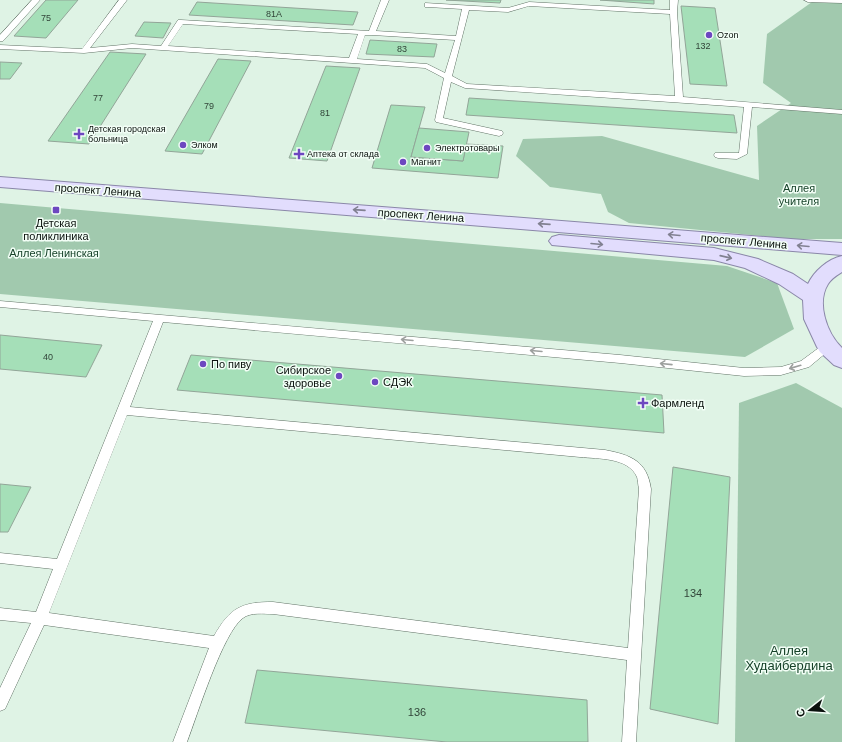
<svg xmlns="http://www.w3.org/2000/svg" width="842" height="742" viewBox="0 0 842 742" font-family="Helvetica,sans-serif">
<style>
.green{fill:#a1c9ae}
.building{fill:#a5dfb8;stroke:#92a598}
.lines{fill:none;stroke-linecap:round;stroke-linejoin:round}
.service-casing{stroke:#627367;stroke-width:1}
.primary-casing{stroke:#8a87a8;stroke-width:2}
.service{fill:#fff;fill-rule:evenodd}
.primary{fill:#e2ddfd;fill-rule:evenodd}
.oneway{stroke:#818191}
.oneway2{stroke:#9da09e}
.poi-dot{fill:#6d47c0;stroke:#f2fef6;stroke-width:1.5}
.labels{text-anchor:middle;stroke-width:3;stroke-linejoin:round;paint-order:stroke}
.number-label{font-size:9px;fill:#314438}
.far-poi-label{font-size:9px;fill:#0a110d;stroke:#f2fef6;text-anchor:start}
.park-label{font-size:11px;fill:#154128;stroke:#f2fef6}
.street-label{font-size:11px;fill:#0a110d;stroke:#f2fef6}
.poi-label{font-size:11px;fill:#0a110d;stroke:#f2fef6;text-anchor:start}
.near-number-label{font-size:11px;fill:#314438}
.near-park-label{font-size:13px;fill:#154128;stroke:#f2fef6}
</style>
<rect width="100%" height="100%" fill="#dff3e5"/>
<g class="green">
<path d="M842,0V239H791L629,223L608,212L601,194L550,187L516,156L523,139L602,136L759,180L757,126L791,103L763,83L767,34L812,2Z"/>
<path d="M0,203L727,266L777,283L794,329L745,357L0,294Z"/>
<path d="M796,383L842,408V742H735L739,403Z"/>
</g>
<g class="building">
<path d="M46,0H78L46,38L14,36Z"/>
<path d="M446,0H501L500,3Z"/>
<path d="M600,0H654V4Z"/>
<path d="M197,2L358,12L353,25L189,15Z"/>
<path d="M681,6L715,8L727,86L690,84Z"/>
<path d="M144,22L171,23L163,38L135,36Z"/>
<path d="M370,40L437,44L434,57L366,54Z"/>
<path d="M110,52L146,54L89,144L48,141Z"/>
<path d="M218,59L251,61L202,154L165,151Z"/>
<path d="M0,62L22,63L10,79H0Z"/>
<path d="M326,66L360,68L327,161L289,158Z"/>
<path d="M469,98L734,115L737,133L466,115Z"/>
<path d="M391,105L425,107L411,157L463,161L466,144L503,146L498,178L372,168Z"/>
<path d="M419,128L469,132L463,161L411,157Z"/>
<path d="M0,335L102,345L86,377L0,369Z"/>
<path d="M191,355L662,395L664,433L177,390Z"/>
<path d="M673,467L730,477L718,724L650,709Z"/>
<path d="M0,484L31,487L8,532H0Z"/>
<path d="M257,670L587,700L588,742H447L245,723Z"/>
</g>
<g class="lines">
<defs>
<g id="service">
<path d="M32,0H40L3,41H0V35Z"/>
<path d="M119,0H127L90,48L132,44L161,46L178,20H181L369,31L381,0H389L376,31L456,36L462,9L428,7H425V3L508,8L529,2L670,10V0H678L677,12L683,97L842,110V114L752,107L747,154L737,159L718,158L715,157L714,155L715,153H739L744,107L465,88L451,82L443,118L502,131L503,133L502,135L499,136L436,122L435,120L444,78L425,68L132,48L84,53L0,49V45L82,49ZM529,6L670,14L675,96L467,84L452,76L469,10L508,12ZM183,24L358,34L349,58L168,46ZM365,35H372L455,40L445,73L427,64L357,59Z"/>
<path d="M804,0H842V3L808,2Z"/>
<path d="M0,301L620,355L744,368L781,367L801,361L824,344H832L833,347L809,367L781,375L744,376L620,363L163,322L130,407L605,450C631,455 647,461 651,489L636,742H622L627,660L273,614C264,614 251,612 243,618C223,632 197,716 187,742H173L209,648L44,625L5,709L0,711V688L31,623L0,620V608L36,612L53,569L0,563V553L57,559L153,321L0,307ZM127,415L580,457C598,459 628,457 637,477C638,480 638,485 639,489L628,648L273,602C241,602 230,608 214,636L49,613Z"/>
</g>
<g id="primary">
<path d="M0,177L842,243V255L0,187Z"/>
<path d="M559,235L714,248L758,259L793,274L808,284C814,271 828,259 842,256V272C837,275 831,279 828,284C816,303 827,334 842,348V368L834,365L820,352L817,347L804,319L803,300L779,284L745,268L714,260L552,245L549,241L552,237Z"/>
</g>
</defs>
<use href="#service" class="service-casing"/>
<use href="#primary" class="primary-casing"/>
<use href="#service" class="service"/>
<use href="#primary" class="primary"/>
</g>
<defs><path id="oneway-shaft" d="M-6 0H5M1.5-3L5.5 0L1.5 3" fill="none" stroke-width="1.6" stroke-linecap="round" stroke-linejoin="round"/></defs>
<g class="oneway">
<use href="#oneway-shaft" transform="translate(359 210) rotate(-176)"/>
<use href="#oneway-shaft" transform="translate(544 224) rotate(-176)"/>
<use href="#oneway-shaft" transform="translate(674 235) rotate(-175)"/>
<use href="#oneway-shaft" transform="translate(597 244) rotate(5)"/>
<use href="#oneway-shaft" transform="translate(803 246) rotate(-175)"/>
<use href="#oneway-shaft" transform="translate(726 257) rotate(13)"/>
</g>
<g class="oneway2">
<use href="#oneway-shaft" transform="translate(407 340) rotate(-175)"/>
<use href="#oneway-shaft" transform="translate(536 351) rotate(-175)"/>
<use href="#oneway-shaft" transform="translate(666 364) rotate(-174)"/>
<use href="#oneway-shaft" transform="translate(795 367) rotate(164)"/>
</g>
<g class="poi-dot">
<circle cx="709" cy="35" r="4"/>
<path d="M77 128h4v4h4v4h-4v4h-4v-4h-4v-4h4z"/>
<circle cx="183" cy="145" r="4"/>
<circle cx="427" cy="148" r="4"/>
<path d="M297 148h4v4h4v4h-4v4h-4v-4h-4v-4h4z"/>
<circle cx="403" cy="162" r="4"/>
<rect x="52" y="206" width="8" height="8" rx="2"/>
<circle cx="203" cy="364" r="4"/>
<circle cx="339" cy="376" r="4"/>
<circle cx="375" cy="382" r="4"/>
<path d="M641 397h4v4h4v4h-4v4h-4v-4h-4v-4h4z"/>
</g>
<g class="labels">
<g class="number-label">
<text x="274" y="17">81А</text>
<text x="46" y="21">75</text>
<text x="703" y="49">132</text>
<text x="402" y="52">83</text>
<text x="98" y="101">77</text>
<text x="209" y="109">79</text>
<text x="325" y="116">81</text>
<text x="48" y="360">40</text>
</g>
<g class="far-poi-label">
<text x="717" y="38">Ozon</text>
<text x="88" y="132">Детская городская<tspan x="88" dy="10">больница</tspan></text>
<text x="191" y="148">Элком</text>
<text x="435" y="151">Электротовары</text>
<text x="307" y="157">Аптека от склада</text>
<text x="411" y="165">Магнит</text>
</g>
<g class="park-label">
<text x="799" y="192">Аллея<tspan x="799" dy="13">учителя</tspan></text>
<text x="54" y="257">Аллея Ленинская</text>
</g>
<g class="street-label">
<text transform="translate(98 190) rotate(4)" y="4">проспект Ленина</text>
<text transform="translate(421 215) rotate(4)" y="4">проспект Ленина</text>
<text transform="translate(744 241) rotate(5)" y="4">проспект Ленина</text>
</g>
<g class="poi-label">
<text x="56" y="227" text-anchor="middle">Детская<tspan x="56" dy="13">поликлиника</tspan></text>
<text x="211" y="368">По пиву</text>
<text x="331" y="374" text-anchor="end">Сибирское<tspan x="331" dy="13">здоровье</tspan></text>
<text x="383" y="386">СДЭК</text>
<text x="651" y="407">Фармленд</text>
</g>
<g class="near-number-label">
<text x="693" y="597">134</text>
<text x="417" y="716">136</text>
</g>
<g class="near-park-label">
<text x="789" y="655">Аллея<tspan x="789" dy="15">Худайбердина</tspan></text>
</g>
</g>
<g transform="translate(810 710) rotate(253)" stroke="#f2fef6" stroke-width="3" paint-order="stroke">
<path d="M0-3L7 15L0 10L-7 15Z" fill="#0a110d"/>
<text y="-6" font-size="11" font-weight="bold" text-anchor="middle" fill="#0a110d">С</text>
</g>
</svg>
